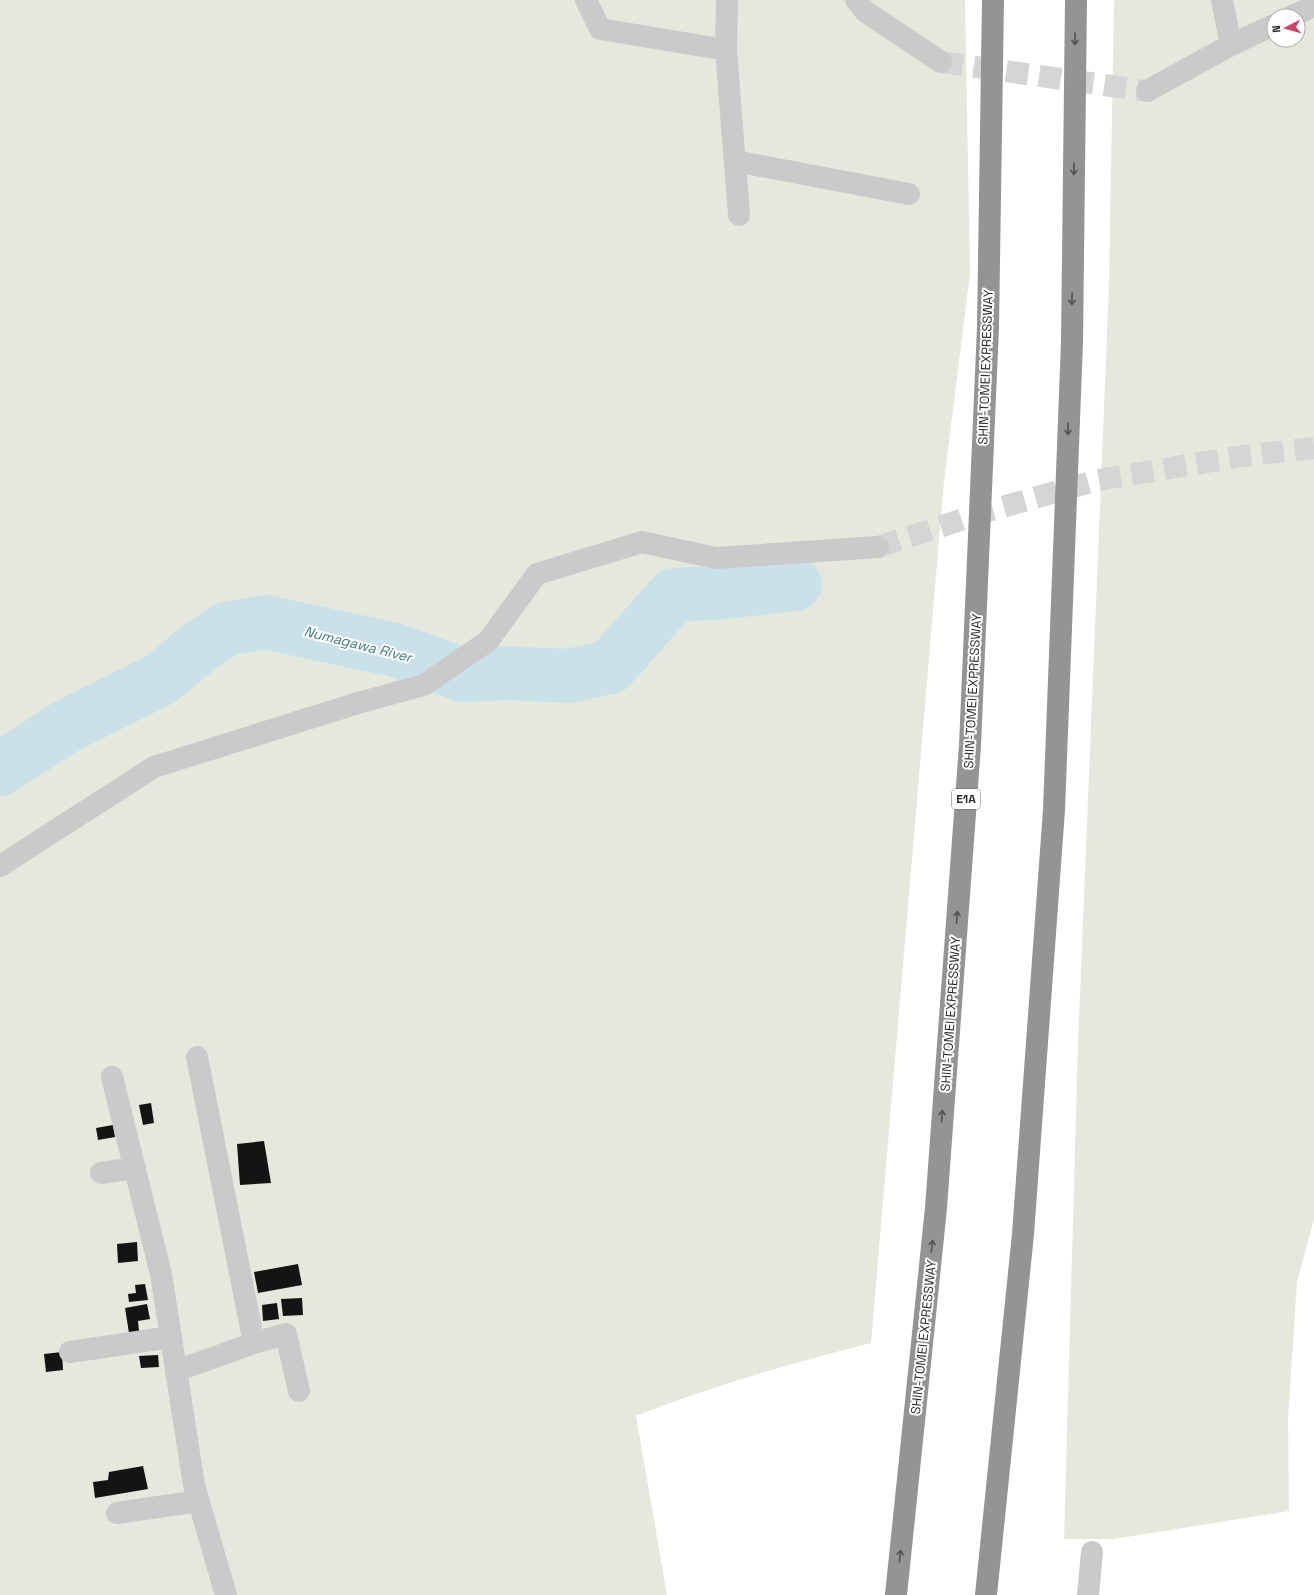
<svg xmlns="http://www.w3.org/2000/svg" width="1314" height="1595" viewBox="0 0 1314 1595" font-family="'Space Grotesk',sans-serif">
<style>
.green{fill:#e5e9dc;fill-rule:evenodd}
.lines{fill:none;stroke-linecap:round;stroke-linejoin:round}
.river{stroke:#c9e1e8;stroke-width:54}
.building{fill:#141414}
.minor-tunnel{stroke:#d5d5d5;stroke-width:22;stroke-dasharray:22 11;stroke-linecap:butt}
.minor{stroke:#cacaca;stroke-width:22}
.highway{stroke:#949494;stroke-width:22}
.oneway{stroke:#515151}
.labels{text-anchor:middle;stroke-width:4;stroke-linejoin:round;paint-order:stroke}
.shield{fill:#fff;stroke:#6c6c6c;stroke-width:1}
.shield-label{font-size:12px;font-weight:bold;fill:#2d2d2d}
.street-label{font-size:13px;fill:#2d2d2d;stroke:#fff}
.water-label{font-size:14px;font-style:italic;fill:#427988;stroke:#fff}
</style>
<rect width="100%" height="100%" fill="#fff"/>
<g class="green">
<path d="M0,0H965L970,273L944,481L871,1343C792,1363 712,1386 636,1416L667,1595H0Z"/>
<path d="M1114,0H1314V1219L1297,1282L1288,1418L1289,1511L1114,1539H1064L1078,1043L1109,285ZM1274,16H1298V40H1274Z"/>
</g>
<g class="lines">
<path class="river" d="M0,769L67,726L161,679L198,648L226,629L265,622L395,650L463,675L507,673L568,676L610,667L674,595L725,592L795,584"/>
</g>
<g class="building">
<path d="M151,1103L154,1123L143,1125L139,1105Z"/>
<path d="M113,1125L115,1137L98,1140L96,1128Z"/>
<path d="M264,1141L271,1183L240,1185L237,1144Z"/>
<path d="M137,1242L138,1261L118,1263L117,1244Z"/>
<path d="M298,1264L302,1285L258,1293L254,1272Z"/>
<path d="M145,1284L148,1300L129,1302L128,1294L136,1293L135,1285Z"/>
<path d="M302,1298L303,1315L283,1316L281,1299Z"/>
<path d="M277,1303L279,1319L263,1321L262,1305Z"/>
<path d="M147,1304L150,1319L138,1321L139,1331L129,1333L125,1308Z"/>
<path d="M62,1352L63,1370L46,1372L44,1354Z"/>
<path d="M158,1355L159,1367L141,1368L139,1356Z"/>
<path d="M143,1466L148,1489L95,1498L93,1482L108,1480L109,1472Z"/>
</g>
<g class="lines">
<g class="minor-tunnel">
<path d="M941,62L1147,91"/>
<path d="M878,547L988,511L1098,480L1243,456L1314,448"/>
</g>
<g class="minor">
<path d="M586,0L600,29L726,50L727,0"/>
<path d="M856,0L866,12L941,62"/>
<path d="M1222,0L1231,45"/>
<path d="M1292,16L1314,6"/>
<path d="M726,50L739,215"/>
<path d="M1147,91L1231,45L1274,25"/>
<path d="M735,161L909,194"/>
<path d="M0,866L154,767L358,703L424,685L488,641L537,574L642,542L716,558L878,547"/>
<path d="M112,1077L161,1274L194,1485L226,1595"/>
<path d="M101,1173L135,1168"/>
<path d="M254,1343L286,1334L299,1391"/>
<path d="M70,1352L171,1337"/>
<path d="M176,1371L254,1343L197,1057"/>
<path d="M117,1513L199,1501"/>
<path d="M1088,1595L1092,1552"/>
</g>
<g class="highway">
<path d="M896,1595L936,1208L970,745L988,327L993,0"/>
<path d="M986,1595L1023,1234L1054,810L1072,342L1076,0"/>
</g>
</g>
<defs><path id="oneway-shaft" d="M-6 0H5M1.5-3L5.5 0L1.5 3" fill="none" stroke-width="1.6" stroke-linecap="round" stroke-linejoin="round"/></defs>
<g class="oneway">
<use href="#oneway-shaft" transform="translate(1075 39) rotate(91)"/>
<use href="#oneway-shaft" transform="translate(1074 169) rotate(91)"/>
<use href="#oneway-shaft" transform="translate(1072 299) rotate(91)"/>
<use href="#oneway-shaft" transform="translate(1068 429) rotate(92)"/>
<use href="#oneway-shaft" transform="translate(957 917) rotate(-86)"/>
<use href="#oneway-shaft" transform="translate(942 1116) rotate(-86)"/>
<use href="#oneway-shaft" transform="translate(932 1246) rotate(-84)"/>
<use href="#oneway-shaft" transform="translate(900 1556) rotate(-84)"/>
</g>
<g class="labels">
<rect class="shield" x="952" y="789" width="28" height="20" rx="3"/>
<g class="shield-label">
<text x="966" y="803">E1A</text>
</g>
<g class="street-label">
<text transform="translate(985 367) rotate(-88)" y="5">SHIN-TOMEI EXPRESSWAY</text>
<text transform="translate(972 691) rotate(-87)" y="5">SHIN-TOMEI EXPRESSWAY</text>
<text transform="translate(950 1014) rotate(-86)" y="5">SHIN-TOMEI EXPRESSWAY</text>
<text transform="translate(923 1337) rotate(-84)" y="5">SHIN-TOMEI EXPRESSWAY</text>
</g>
<g class="water-label">
<text transform="translate(358 644) rotate(14)" y="5">Numagawa River</text>
</g>
</g>
<g transform="translate(1286 28) rotate(264)"><circle r="19" fill="#ffffff" stroke="#ababab"/>
<path d="M0-3L7 15L0 10L-7 15Z" fill="#d63e63"/>
<text y="-6" font-size="11" font-weight="bold" text-anchor="middle" fill="#2d2d2d">N</text>
</g>
</svg>
